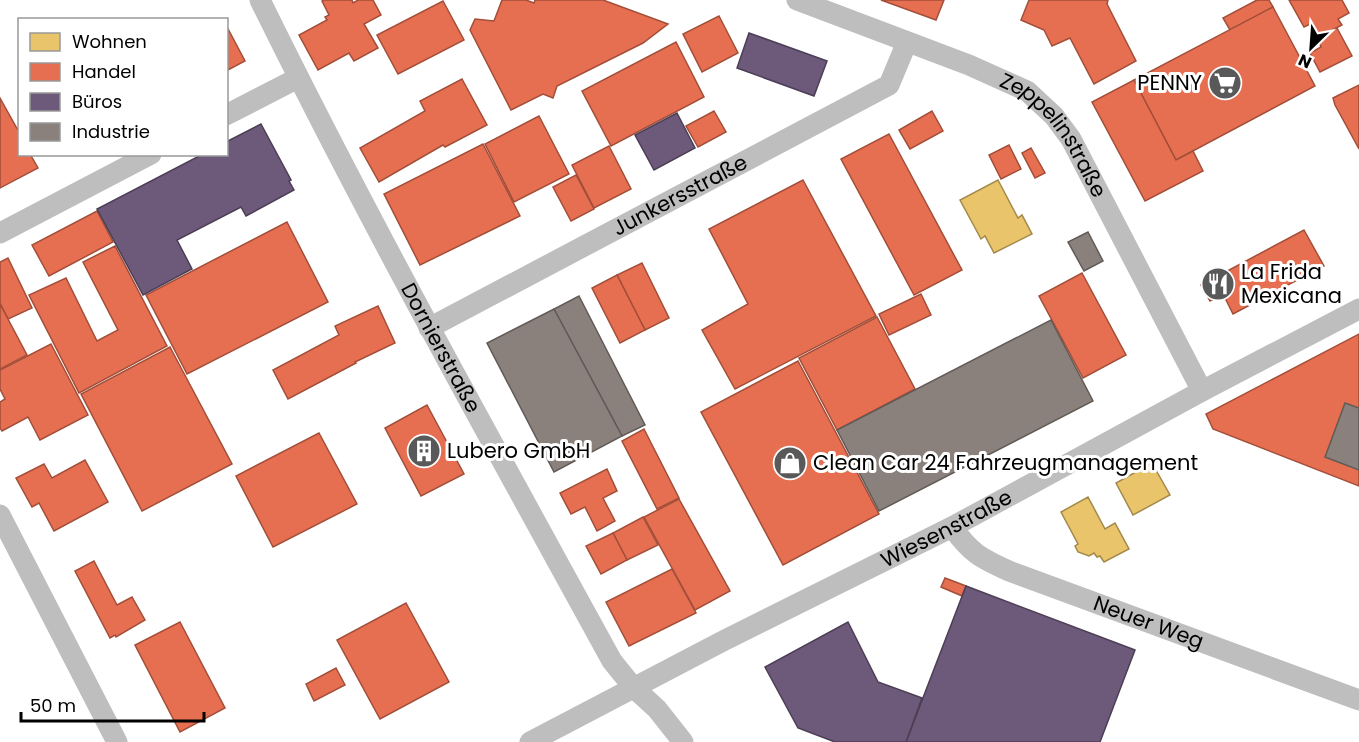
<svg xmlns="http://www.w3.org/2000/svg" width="1359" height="742" viewBox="0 0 1359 742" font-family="Poppins,sans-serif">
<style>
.homes{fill:#e9c46a;stroke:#a3894a;stroke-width:1.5}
.shops{fill:#e76f51;stroke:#a24e39;stroke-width:1.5}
.offices{fill:#6d597a;stroke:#4c3e55;stroke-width:1.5}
.industry{fill:#8a817c;stroke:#615a57;stroke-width:1.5}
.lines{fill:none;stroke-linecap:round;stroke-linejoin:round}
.street{stroke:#bebebe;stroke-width:21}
.labels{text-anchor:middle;stroke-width:6;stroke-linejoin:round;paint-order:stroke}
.poi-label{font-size:21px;fill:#000;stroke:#fff;text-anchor:start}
.street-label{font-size:21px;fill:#000;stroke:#fff}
</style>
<rect width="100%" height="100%" fill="#fff"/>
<g class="homes">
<path d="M998,180L1018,218L1022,215L1032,234L994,253L985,236L981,239L960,200Z"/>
<path d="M1152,463L1170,495L1133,515L1116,483Z"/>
<path d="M1088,497L1105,529L1115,523L1129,549L1104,562L1100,556L1097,557L1094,553L1089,556L1078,552L1075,546L1078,544L1061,512Z"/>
</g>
<g class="shops">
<path d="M324,0H352L353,3L358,0H373L381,15L364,24L378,48L354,61L349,53L318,70L299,35L327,20L325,17L329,15L322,1Z"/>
<path d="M502,0H526L534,3L535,0H603L668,24L643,43L557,86L553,98L543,94L511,110L470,30L475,19L494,21Z"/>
<path d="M881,0H944L936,20Z"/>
<path d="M1029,0H1108L1107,4L1136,61L1094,84L1070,38L1052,46L1044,30L1021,20Z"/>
<path d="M1257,0H1269L1273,7L1230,30L1223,18Z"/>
<path d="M1289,0H1342L1349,13L1338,19L1342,25L1317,38L1310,24L1304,27Z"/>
<path d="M443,1L464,40L398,74L377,35Z"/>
<path d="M1273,7L1315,86L1176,160L1134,80Z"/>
<path d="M719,16L738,53L702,72L683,34Z"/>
<path d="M226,25L245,61L226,71Z"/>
<path d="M1337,28L1352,56L1320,72L1310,53L1321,47L1317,38Z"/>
<path d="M676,42L704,97L611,146L582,91Z"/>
<path d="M462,79L487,125L445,147L443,145L379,182L360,148L425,111L420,101Z"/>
<path d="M1134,80L1176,160L1193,151L1203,171L1145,201L1092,102Z"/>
<path d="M1359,85V149L1335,105L1333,98Z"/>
<path d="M0,98L20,134V154H30L38,168L0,188Z"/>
<path d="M714,111L726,132L698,147L686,126Z"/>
<path d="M932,111L943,131L910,149L899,130Z"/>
<path d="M539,116L569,174L514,202L485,144Z"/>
<path d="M889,134L962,270L914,295L841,159Z"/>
<path d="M483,144L520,216L420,265L384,194Z"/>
<path d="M1009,145L1021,169L1001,179L989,155Z"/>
<path d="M609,146L631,189L594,208L572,165Z"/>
<path d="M1031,148L1045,173L1035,178L1022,153Z"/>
<path d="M576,175L594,209L571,221L553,187Z"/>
<path d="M803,180L876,316L735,389L702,330L748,304L709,229Z"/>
<path d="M97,211L113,242L49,276L32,245Z"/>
<path d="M287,222L328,302L187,374L146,295Z"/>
<path d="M1304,230L1324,266L1233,314L1223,294L1210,301L1201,285Z"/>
<path d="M115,246L167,346L79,393L29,295L66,278L97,341L118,330L83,262Z"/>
<path d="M8,258L32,308L8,319L0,303V262Z"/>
<path d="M642,263L669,318L645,330L617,275Z"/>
<path d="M1082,273L1126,355L1083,378L1039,296Z"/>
<path d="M617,275L645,330L620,343L592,288Z"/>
<path d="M921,294L931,315L889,335L879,314Z"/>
<path d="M0,304L27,355L0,369Z"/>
<path d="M378,306L395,343L355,362L356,363L288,399L273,370L339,335L335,326Z"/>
<path d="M877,317L915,389L837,430L799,358Z"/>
<path d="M1359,334V486L1213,429L1206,414Z"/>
<path d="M51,344L88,415L40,440L28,417L2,431L0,428V402L5,399L0,389V370Z"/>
<path d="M170,347L232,464L142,511L81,394Z"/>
<path d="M798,361L879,514L783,565L701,412Z"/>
<path d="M427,405L464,474L421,496L385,428Z"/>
<path d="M644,429L679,498L657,509L622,441Z"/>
<path d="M319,433L357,504L273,547L236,476Z"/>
<path d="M85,460L108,502L54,531L39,503L32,507L16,478L44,464L52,478Z"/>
<path d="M607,469L617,491L603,498L615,521L597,531L585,507L571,514L560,493Z"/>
<path d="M679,499L730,591L695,610L644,517Z"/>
<path d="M643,517L658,545L627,560L613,533Z"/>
<path d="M613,533L627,560L601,574L586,546Z"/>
<path d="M94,561L117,605L132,597L145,620L116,637L115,635L110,638L75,571Z"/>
<path d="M672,569L696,613L629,646L606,602Z"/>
<path d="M945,578L966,586L962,596L941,587Z"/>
<path d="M406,603L449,682L380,719L337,640Z"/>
<path d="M180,622L225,708L180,732L135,645Z"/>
<path d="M336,668L345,685L314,701L306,684Z"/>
</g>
<g class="offices">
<path d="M749,33L827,61L814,96L737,68Z"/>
<path d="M677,113L695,148L654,170L635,135Z"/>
<path d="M261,124L291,180L289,181L294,190L246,216L241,207L177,240L192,269L143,295L97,209L203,154H226V142Z"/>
<path d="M966,586L1135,650L1100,742H906Z"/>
<path d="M848,622L878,682L922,698L906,742H835L798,728L765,667Z"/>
</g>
<g class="industry">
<path d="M1088,232L1103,261L1084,271L1068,242Z"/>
<path d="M579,296L645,425L622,436L554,309Z"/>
<path d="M554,309L622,436L554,472L487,343Z"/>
<path d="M1051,320L1093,401L879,511L837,430Z"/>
<path d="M1345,403L1359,408V470L1325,457Z"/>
</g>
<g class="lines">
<g class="street">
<path id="s1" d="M260,0C370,224 492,442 612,661L633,687L657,709L683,742"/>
<path id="s2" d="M797,0L969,65L1027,91L1054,116L1071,139L1202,391"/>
<path d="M226,115L298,78"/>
<path d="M0,233L151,154"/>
<path id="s3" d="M429,328L889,85L907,42"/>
<path d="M0,515L117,742"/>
<path id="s4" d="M952,527C971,553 980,558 1009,571L1359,700"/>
<path id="s5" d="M530,742L723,641L952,527L1202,391L1359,309"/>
</g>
</g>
<defs>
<symbol id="supermarket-disc" viewBox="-11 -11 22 22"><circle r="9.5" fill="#595959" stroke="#fff"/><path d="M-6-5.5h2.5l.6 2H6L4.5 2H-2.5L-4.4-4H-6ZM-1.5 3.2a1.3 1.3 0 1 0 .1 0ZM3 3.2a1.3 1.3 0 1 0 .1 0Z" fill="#fff"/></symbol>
<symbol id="restaurant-disc" viewBox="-11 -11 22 22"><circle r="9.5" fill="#595959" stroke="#fff"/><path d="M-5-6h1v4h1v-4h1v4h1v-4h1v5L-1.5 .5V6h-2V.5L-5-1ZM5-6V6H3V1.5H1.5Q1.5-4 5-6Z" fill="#fff"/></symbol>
<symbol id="building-disc" viewBox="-11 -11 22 22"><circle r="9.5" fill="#595959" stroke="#fff"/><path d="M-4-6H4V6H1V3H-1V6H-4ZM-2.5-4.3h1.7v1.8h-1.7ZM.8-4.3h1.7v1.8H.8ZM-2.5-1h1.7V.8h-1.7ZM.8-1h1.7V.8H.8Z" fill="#fff"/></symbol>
<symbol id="shop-disc" viewBox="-11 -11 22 22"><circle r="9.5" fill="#595959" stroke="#fff"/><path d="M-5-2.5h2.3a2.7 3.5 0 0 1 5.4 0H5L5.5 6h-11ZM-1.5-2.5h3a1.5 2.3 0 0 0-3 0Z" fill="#fff"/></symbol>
</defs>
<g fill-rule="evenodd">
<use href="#supermarket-disc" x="1206" y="64" width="38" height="38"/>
<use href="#restaurant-disc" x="1199" y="265" width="38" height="38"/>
<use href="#building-disc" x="405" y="432" width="38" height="38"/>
<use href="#shop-disc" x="771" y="444" width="38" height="38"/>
</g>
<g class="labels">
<g class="poi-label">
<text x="1202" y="90" text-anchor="end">PENNY</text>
<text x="1241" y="279">La Frida<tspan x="1241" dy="24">Mexicana</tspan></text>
<text x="447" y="458">Lubero GmbH</text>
<text x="813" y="470">Clean Car 24 Fahrzeugmanagement</text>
</g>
<g class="street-label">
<text dy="7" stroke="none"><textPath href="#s2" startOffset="298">Zeppelinstraße</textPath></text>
<text dy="7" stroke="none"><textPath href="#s3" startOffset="284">Junkersstraße</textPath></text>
<text dy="7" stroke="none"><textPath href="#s1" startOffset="392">Dornierstraße</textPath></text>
<text dy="7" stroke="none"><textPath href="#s5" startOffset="468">Wiesenstraße</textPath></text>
<text dy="7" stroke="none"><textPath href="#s4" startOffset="222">Neuer Weg</textPath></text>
</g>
</g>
<rect x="18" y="18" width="210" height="138" fill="#ffffff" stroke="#999999" stroke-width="1.5"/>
<rect x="30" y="33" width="30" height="18" fill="#e9c46a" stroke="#999999" stroke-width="1.5"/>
<text x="72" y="48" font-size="18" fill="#000000">Wohnen</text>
<rect x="30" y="63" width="30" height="18" fill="#e76f51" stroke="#999999" stroke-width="1.5"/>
<text x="72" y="78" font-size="18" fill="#000000">Handel</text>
<rect x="30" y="93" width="30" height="18" fill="#6d597a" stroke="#999999" stroke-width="1.5"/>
<text x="72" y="108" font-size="18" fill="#000000">Büros</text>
<rect x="30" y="123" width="30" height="18" fill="#8a817c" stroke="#999999" stroke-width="1.5"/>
<text x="72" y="138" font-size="18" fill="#000000">Industrie</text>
<g transform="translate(1311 48) rotate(205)" stroke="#ffffff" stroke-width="4.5" paint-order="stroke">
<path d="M0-4.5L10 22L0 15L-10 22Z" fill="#000000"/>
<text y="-9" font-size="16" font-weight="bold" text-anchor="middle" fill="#000000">N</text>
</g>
<path d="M21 712v9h183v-9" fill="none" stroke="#000000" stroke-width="3"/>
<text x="30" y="712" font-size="18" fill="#000000" stroke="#ffffff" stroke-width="4.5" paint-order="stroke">50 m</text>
</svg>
